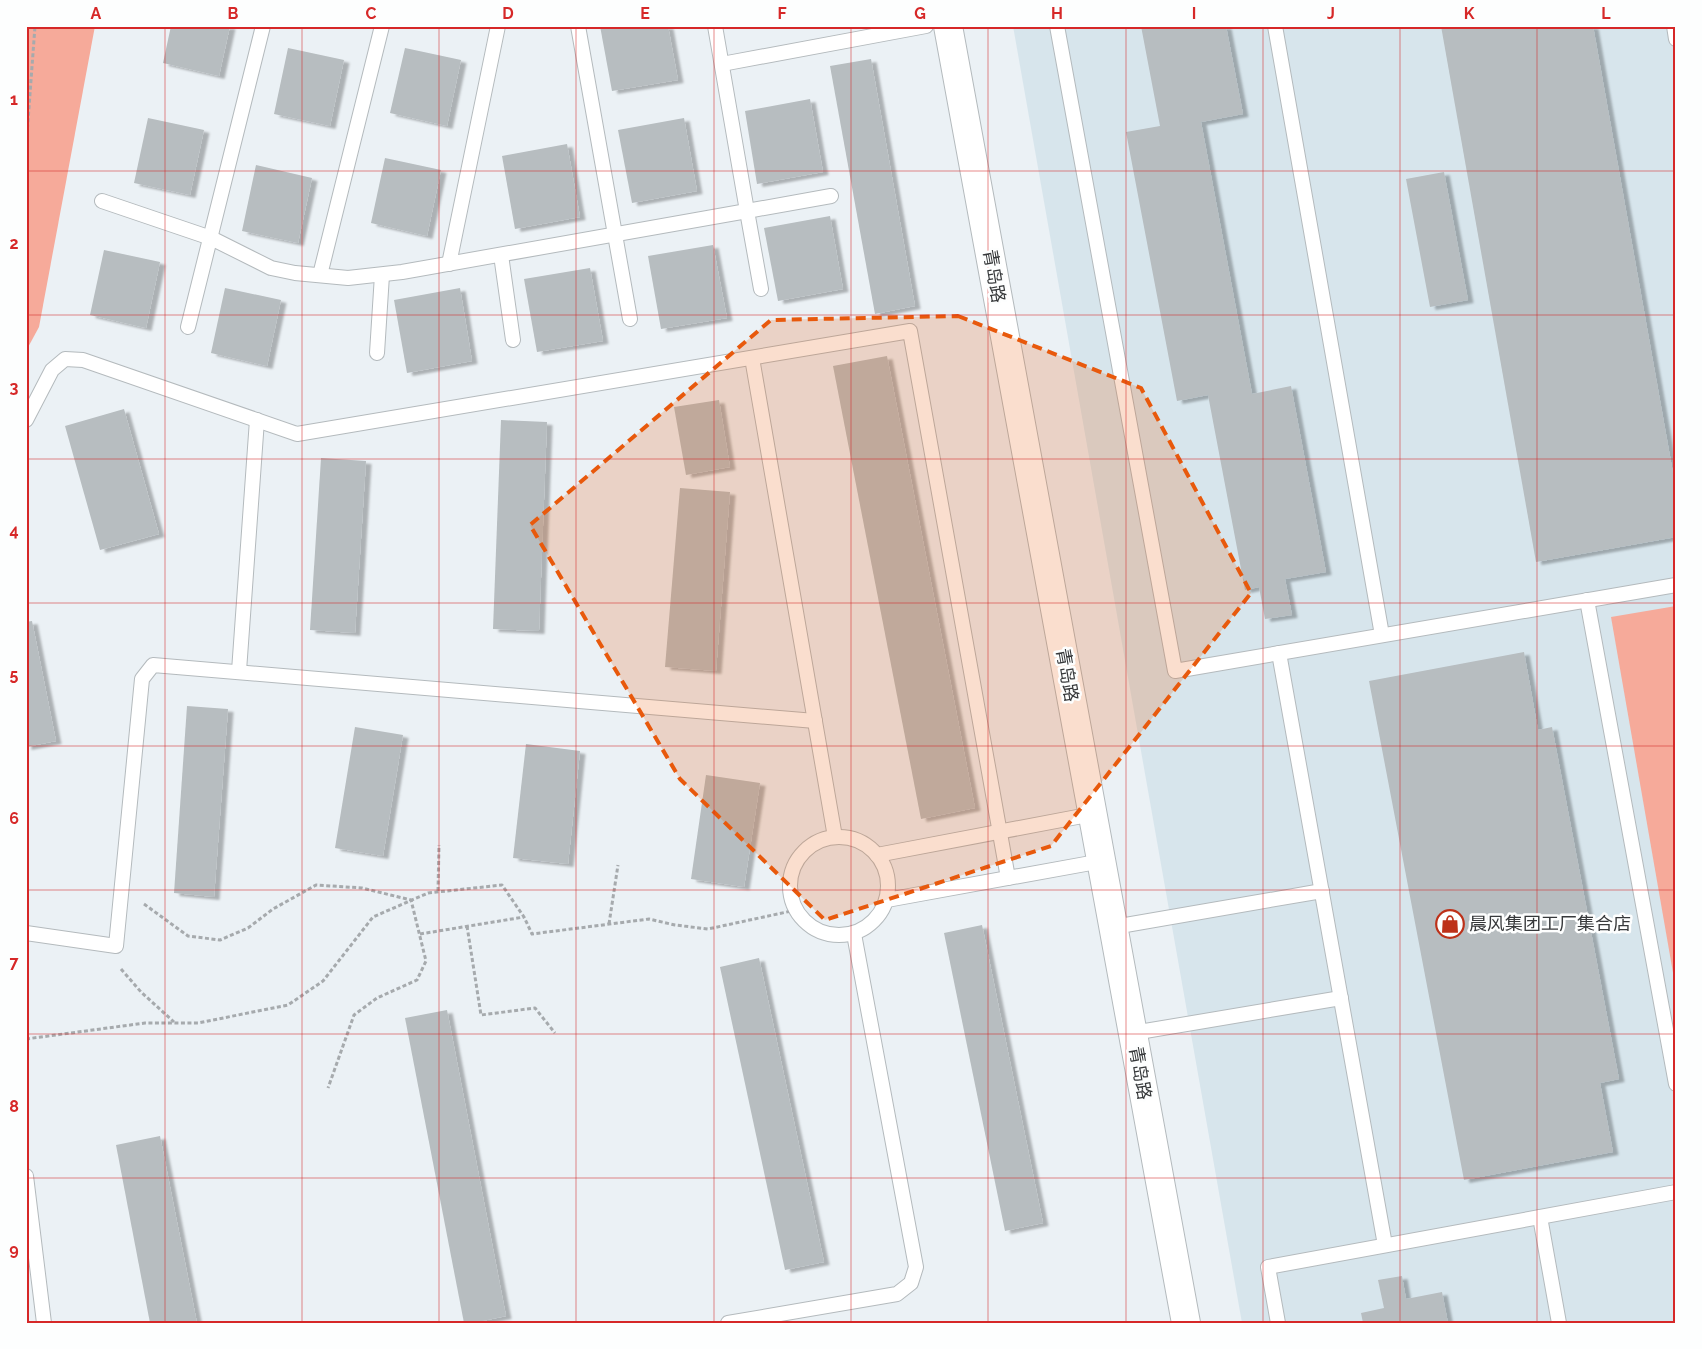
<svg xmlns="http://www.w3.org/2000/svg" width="1702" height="1349" viewBox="0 0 1702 1349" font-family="Raleway,'Noto Sans SC',sans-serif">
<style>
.built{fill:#d7e5ec}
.green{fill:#f6aa9a}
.building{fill:#b7bdc0;filter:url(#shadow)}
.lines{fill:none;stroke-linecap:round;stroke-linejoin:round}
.service-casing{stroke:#b4babd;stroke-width:16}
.tertiary-casing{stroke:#b4babd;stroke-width:30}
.path{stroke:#a6aaad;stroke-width:3;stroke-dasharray:4 2.5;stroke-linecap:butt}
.service{stroke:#fff;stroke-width:14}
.tertiary{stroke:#fff;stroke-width:28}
.marked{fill:#e8590c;fill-opacity:0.2;stroke:#e8590c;stroke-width:4;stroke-dasharray:10 6;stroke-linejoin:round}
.grid{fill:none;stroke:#d62828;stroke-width:1;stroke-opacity:0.55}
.labels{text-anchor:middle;stroke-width:5;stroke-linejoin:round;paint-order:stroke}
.street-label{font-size:18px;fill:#37393b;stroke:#fdfefe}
.poi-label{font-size:18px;fill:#37393b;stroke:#fdfefe;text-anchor:start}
.neatline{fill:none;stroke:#d62828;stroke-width:2}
.grid-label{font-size:16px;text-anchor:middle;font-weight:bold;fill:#d62828}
</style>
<defs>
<filter id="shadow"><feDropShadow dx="5.5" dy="3" stdDeviation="1" flood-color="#0004"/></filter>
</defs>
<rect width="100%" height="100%" fill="#ebf1f5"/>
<path class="built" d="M1013,26H1676V1323H1242Z"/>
<g class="green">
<path d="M26,26H95L39,327L26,351Z"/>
<path d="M1676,606V990L1611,617Z"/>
</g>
<g class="building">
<path d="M171,26H230L219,76L163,63Z"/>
<path d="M600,26H668L678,80L612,91Z"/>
<path d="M1141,26H1226L1243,114L1201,122L1252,394L1291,386L1326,572L1285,579L1292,615L1265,619L1259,587L1245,590L1208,395L1177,401L1126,132L1160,126Z"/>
<path d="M1441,26H1593L1676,490V537L1536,562Z"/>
<path d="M288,48L344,60L330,126L274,114Z"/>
<path d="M405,48L461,60L447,126L390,113Z"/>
<path d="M871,59L915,306L875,314L830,66Z"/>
<path d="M810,99L823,172L757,184L745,111Z"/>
<path d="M148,118L204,130L190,195L134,183Z"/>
<path d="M684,118L697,191L632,203L618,130Z"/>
<path d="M567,144L580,217L515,229L502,156Z"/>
<path d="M385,158L441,170L427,236L371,223Z"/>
<path d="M256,165L312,178L298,243L242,231Z"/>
<path d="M1444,172L1468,300L1430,307L1406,179Z"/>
<path d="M830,216L843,289L778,301L764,228Z"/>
<path d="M713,245L727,318L661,329L648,256Z"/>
<path d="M104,250L160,262L146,328L90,315Z"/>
<path d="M590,268L603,341L537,352L524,279Z"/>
<path d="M225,288L281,300L267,366L211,353Z"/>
<path d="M460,288L472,361L407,373L394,300Z"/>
<path d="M887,356L975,808L921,819L833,366Z"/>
<path d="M719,400L730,467L686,475L674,407Z"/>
<path d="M124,409L159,534L100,550L65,426Z"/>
<path d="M501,420L547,422L539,631L493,629Z"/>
<path d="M321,458L366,461L355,633L310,630Z"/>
<path d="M680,488L730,492L716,671L665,667Z"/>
<path d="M32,621L56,741L26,747V622Z"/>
<path d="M1524,652L1538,730L1552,727L1619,1079L1600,1083L1613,1152L1464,1180L1369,681Z"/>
<path d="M187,706L228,709L214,897L174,893Z"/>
<path d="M355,727L403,735L383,856L335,848Z"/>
<path d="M526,744L580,751L568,864L513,858Z"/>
<path d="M706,775L760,783L744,887L691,879Z"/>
<path d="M982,925L1043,1223L1005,1231L944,933Z"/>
<path d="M759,958L824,1262L785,1270L720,967Z"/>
<path d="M447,1010L506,1316L473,1323H464L405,1018Z"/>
<path d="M160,1136L197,1323H150L116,1145Z"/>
<path d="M1402,1276L1406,1299L1442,1292L1448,1323H1363L1361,1313L1384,1308L1378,1280Z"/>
</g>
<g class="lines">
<defs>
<g id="service">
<path d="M578,26L630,319"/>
<path d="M1057,26L1175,671L1676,585"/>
<path d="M1275,26L1382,635"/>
<path d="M1674,26L1676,39"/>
<path d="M722,64L926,26"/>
<path d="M102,201L211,238L271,268L295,273L348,278L402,272L747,211L715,26"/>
<path d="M501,255L513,340"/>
<path d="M449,264L498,26"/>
<path d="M320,275L382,26"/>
<path d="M761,289L747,211L831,196"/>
<path d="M188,327L263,26"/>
<path d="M377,353L382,275"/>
<path d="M752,358L835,837"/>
<path d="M26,420L52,370L65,359L83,360L297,434L910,331L1008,878"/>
<path d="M1587,600L1676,1084"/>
<path d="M1279,653L1385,1245"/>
<path d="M239,671L257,420"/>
<circle cx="839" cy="886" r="49"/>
<path d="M877,855L1093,814"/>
<path d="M887,900L1102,861"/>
<path d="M1114,927L1322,891"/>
<path d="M26,933L116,946L142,679L153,665L815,721"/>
<path d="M1133,1033L1341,998"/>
<path d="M26,1176L44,1323"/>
<path d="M1540,1217L1559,1323"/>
<path d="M728,1323L897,1294L911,1283L916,1267L854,934"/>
<path d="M1278,1323L1268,1267L1676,1192"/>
</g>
<path id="tertiary" d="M948,26L1186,1323"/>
</defs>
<use href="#service" class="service-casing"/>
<use href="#tertiary" class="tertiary-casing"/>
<g class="path">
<path d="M26,148L35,26"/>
<path d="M438,891L439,845"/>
<path d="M144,904L188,936L220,940L248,928L273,909L316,885L362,888L411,900L426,961L417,980L377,998L354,1015L328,1088"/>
<path d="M609,924L618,865"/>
<path d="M467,926L481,1015L535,1008L555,1033"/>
<path d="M420,934L524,917"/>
<path d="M121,969L141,992L174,1022"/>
<path d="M26,1039L145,1023H198L288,1005L323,981L373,917L428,893L502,885L524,917L532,934L649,919L675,925L708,929L796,910"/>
</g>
<use href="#service" class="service"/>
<use href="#tertiary" class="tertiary"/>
</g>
<path class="marked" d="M958,316L1141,388L1251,593L1051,846L825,920L680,779L530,525L771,320Z"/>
<path class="grid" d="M165,26V1323M302,26V1323M439,26V1323M576,26V1323M714,26V1323M851,26V1323M988,26V1323M1126,26V1323M1263,26V1323M1400,26V1323M1537,26V1323M26,171H1676M26,315H1676M26,459H1676M26,603H1676M26,746H1676M26,890H1676M26,1034H1676M26,1178H1676"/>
<defs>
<symbol id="shop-ring" viewBox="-11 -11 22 22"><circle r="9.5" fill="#fdfefe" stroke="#bd3119" stroke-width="1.5"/><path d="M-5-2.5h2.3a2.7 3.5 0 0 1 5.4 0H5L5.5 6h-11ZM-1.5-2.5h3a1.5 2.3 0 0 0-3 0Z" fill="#bd3119"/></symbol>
</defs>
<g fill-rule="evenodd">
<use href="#shop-ring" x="1434" y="908" width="32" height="32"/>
</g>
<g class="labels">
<g class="street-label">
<text transform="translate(994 276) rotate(80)" y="6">青岛路</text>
<text transform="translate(1067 675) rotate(80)" y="6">青岛路</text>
<text transform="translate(1140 1073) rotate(80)" y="6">青岛路</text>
</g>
<g class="poi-label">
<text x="1469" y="930">晨风集团工厂集合店</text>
</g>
</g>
<rect width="1702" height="1349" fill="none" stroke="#fdfefe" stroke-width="55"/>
<rect x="28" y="28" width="1646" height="1294" class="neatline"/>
<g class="grid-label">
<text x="96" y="19">A</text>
<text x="233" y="19">B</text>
<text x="371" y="19">C</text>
<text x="508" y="19">D</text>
<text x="645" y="19">E</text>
<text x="782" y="19">F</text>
<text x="920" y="19">G</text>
<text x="1057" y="19">H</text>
<text x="1194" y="19">I</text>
<text x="1331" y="19">J</text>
<text x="1469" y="19">K</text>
<text x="1606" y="19">L</text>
<text x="14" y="105">1</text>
<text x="14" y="249">2</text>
<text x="14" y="393">3</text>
<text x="14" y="536">4</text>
<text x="14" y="680">5</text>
<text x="14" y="824">6</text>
<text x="14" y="968">7</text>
<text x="14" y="1112">8</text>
<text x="14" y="1255">9</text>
</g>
</svg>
